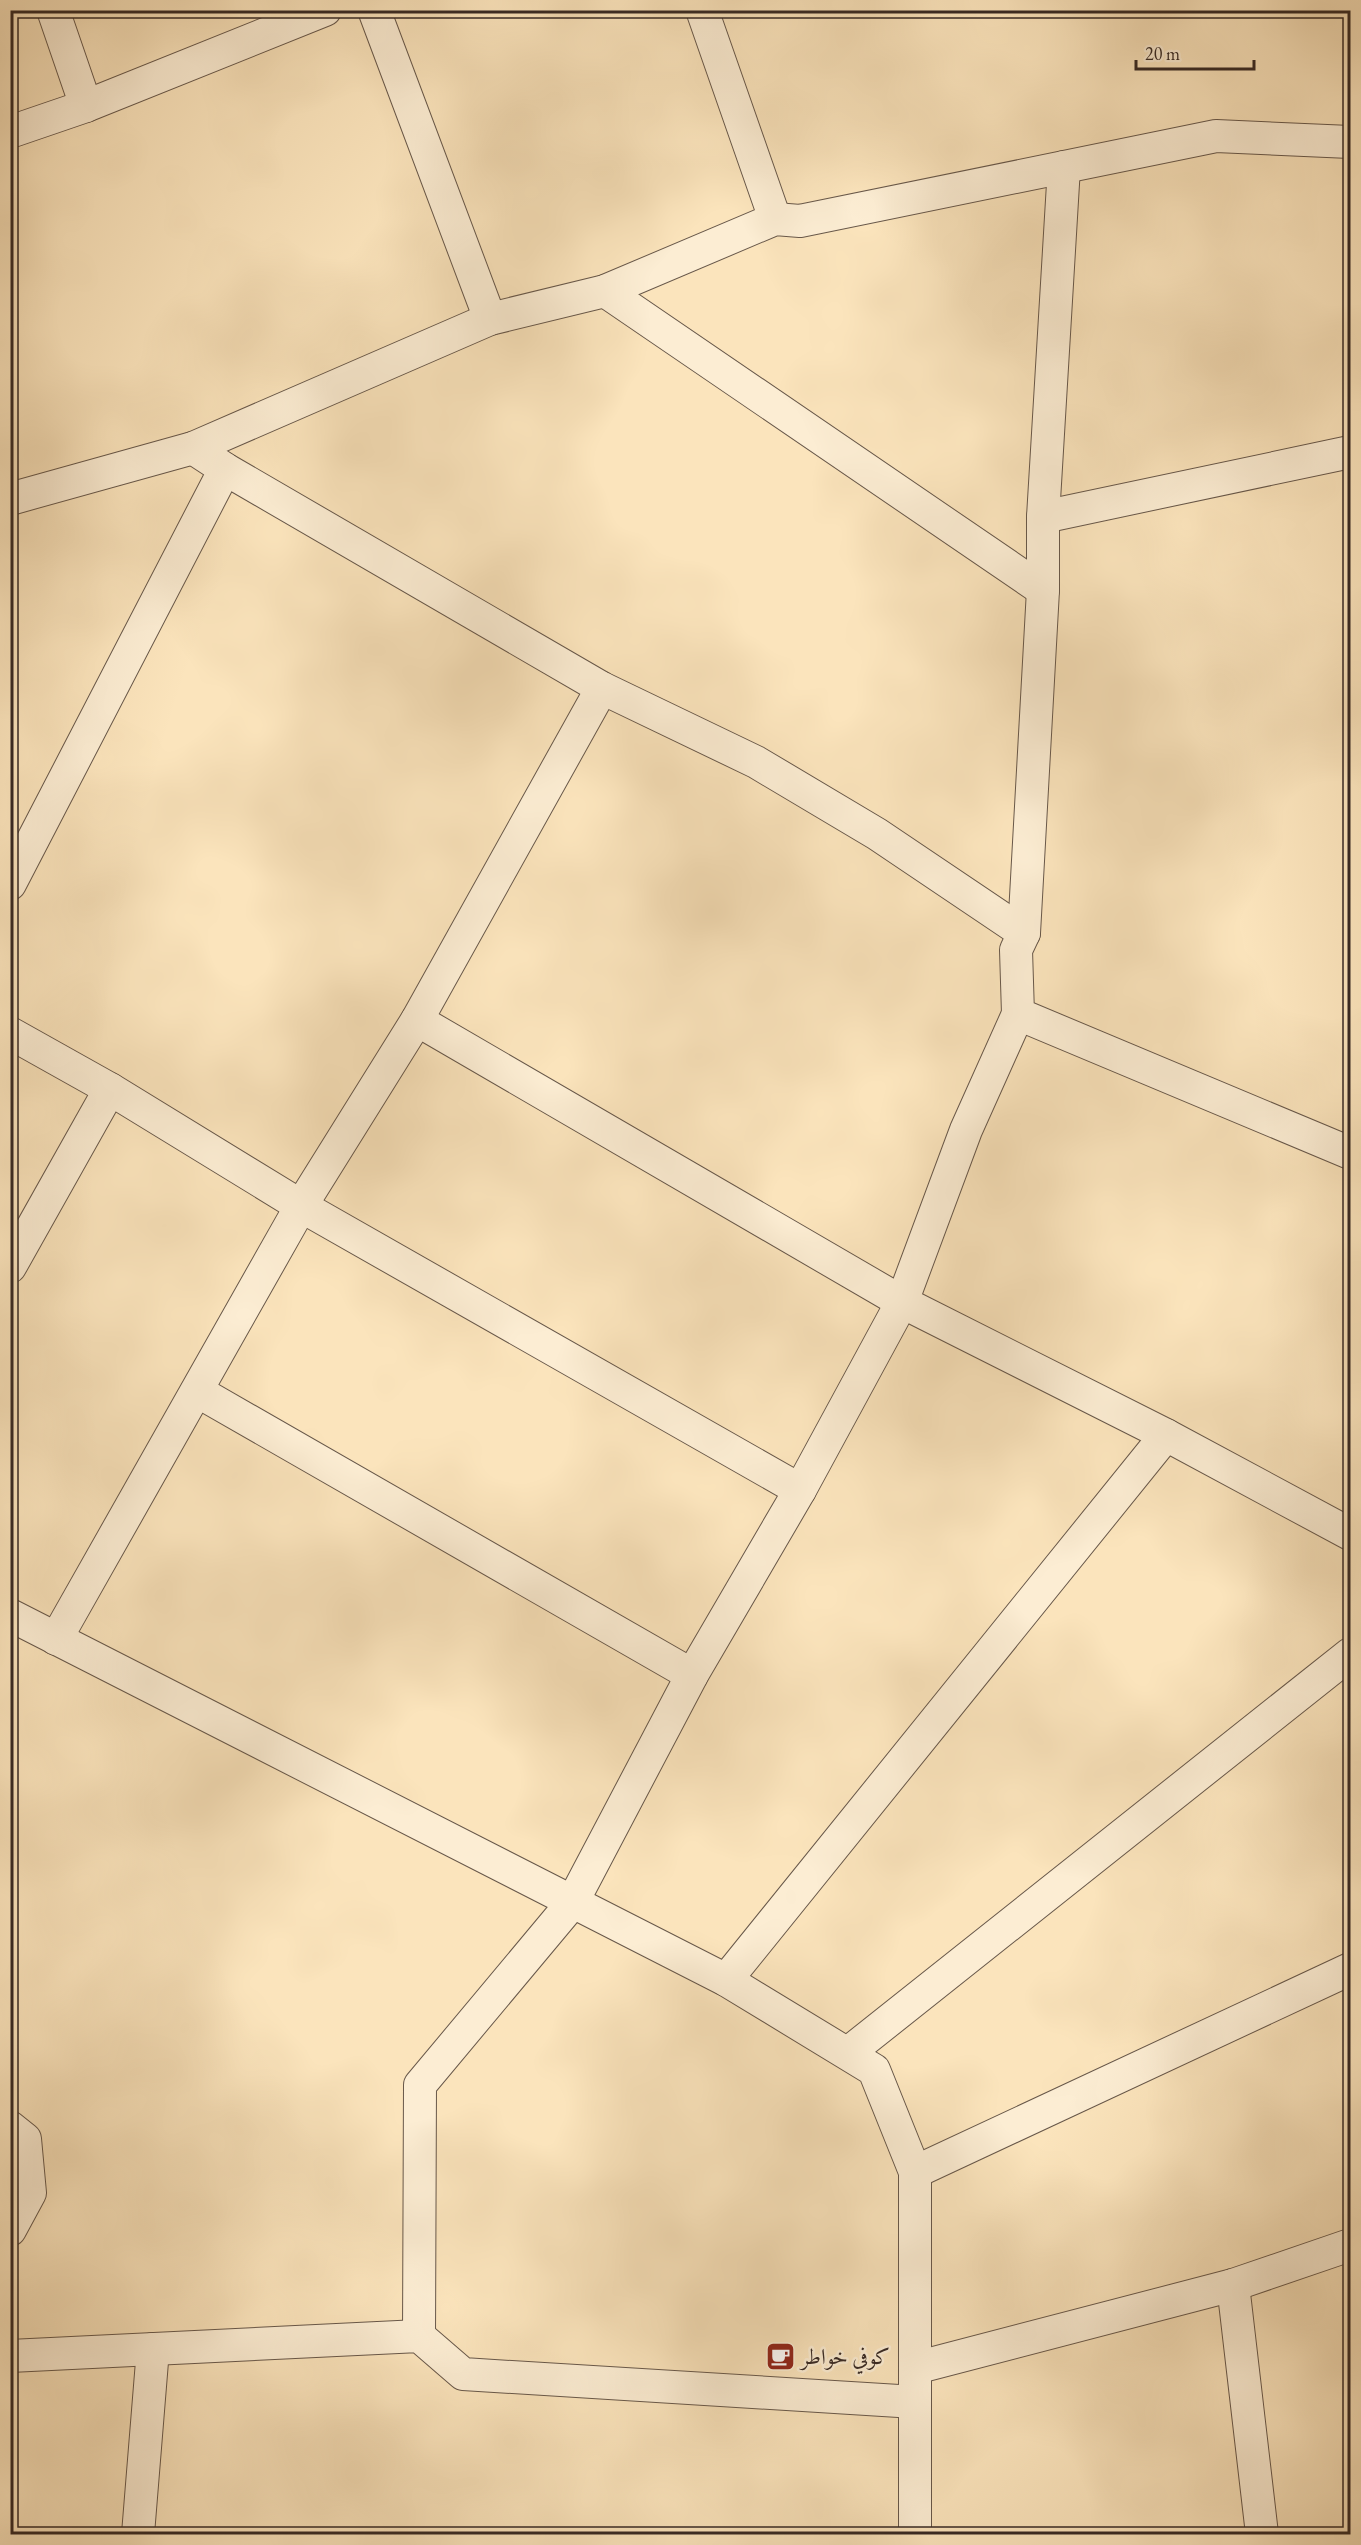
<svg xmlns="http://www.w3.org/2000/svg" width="1361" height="2545" viewBox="0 0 1361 2545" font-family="'EB Garamond',Amiri,serif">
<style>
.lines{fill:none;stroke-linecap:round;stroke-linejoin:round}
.minor-casing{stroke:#68584a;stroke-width:34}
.minor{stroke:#fcedd3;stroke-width:32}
.labels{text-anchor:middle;stroke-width:5;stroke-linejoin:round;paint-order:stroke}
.poi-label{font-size:22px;fill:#372924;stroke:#fcedd3;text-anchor:start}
</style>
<rect width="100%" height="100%" fill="#fbe4bc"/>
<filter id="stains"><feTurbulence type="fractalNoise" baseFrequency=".00333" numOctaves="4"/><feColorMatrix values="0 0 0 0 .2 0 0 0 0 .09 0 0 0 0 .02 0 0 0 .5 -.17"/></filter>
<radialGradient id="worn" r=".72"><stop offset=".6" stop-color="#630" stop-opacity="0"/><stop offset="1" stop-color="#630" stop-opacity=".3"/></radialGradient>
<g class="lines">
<defs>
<g id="minor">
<path d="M53,10L86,106"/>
<path d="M374,10L490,319"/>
<path d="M702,10L775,219"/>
<path d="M10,132L86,106L325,10"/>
<path d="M1064,167L1043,517V590L1024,933L1016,950L1018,1014L1350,1153"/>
<path d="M605,291L1043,590"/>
<path d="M193,448L225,469L602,688L756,762L877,834L1024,933"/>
<path d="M10,499L193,448L490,319L605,291L775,219L800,221L1216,136L1350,142"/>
<path d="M1043,517L1350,452"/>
<path d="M10,884L225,469"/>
<path d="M417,1020L902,1302L1166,1435L1350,1534"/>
<path d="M10,1033L110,1089L301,1206L800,1490"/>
<path d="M10,1267L110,1089"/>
<path d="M197,1391L692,1675"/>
<path d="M10,1615L726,1980L874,2070L915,2172V2534"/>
<path d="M56,1639L301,1206L417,1020L602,688"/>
<path d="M726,1980L1166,1435"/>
<path d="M848,2053L1350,1654"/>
<path d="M10,2127L25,2139L30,2193L10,2230"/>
<path d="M915,2172L1350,1969"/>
<path d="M1233,2285L1262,2534"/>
<path d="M419,2336L420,2085L572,1903L692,1675L800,1490L902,1302L966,1130L1018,1014"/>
<path d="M10,2356L419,2336L463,2374L915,2402"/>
<path d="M915,2368L1233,2285L1350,2245"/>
<path d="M138,2534L153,2349"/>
</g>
</defs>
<use href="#minor" class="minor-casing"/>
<use href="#minor" class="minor"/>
</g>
<defs>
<symbol id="cafe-square" viewBox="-11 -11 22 22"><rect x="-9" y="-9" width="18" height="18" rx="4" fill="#8f2418" stroke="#fcedd3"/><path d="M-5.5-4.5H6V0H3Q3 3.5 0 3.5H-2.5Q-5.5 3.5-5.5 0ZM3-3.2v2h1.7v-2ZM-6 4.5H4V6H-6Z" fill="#fff"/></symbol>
</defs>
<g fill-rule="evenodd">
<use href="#cafe-square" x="764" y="2340" width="33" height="33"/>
</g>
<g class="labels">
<g class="poi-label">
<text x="801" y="2364">كوفي خواطر</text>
</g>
</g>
<rect width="1361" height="2545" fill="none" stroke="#fbe4bc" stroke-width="36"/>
<rect x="12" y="12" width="1337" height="2521" fill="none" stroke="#372924" stroke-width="3"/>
<rect x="18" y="18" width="1325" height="2509" fill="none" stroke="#372924" stroke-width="1.5"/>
<path d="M1136 60v9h118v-9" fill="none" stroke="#372924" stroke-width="3"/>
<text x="1145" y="60" font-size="18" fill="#372924" stroke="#fcedd3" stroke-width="4.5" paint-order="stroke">20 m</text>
<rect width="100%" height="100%" filter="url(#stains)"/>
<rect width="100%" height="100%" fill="url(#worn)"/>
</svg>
